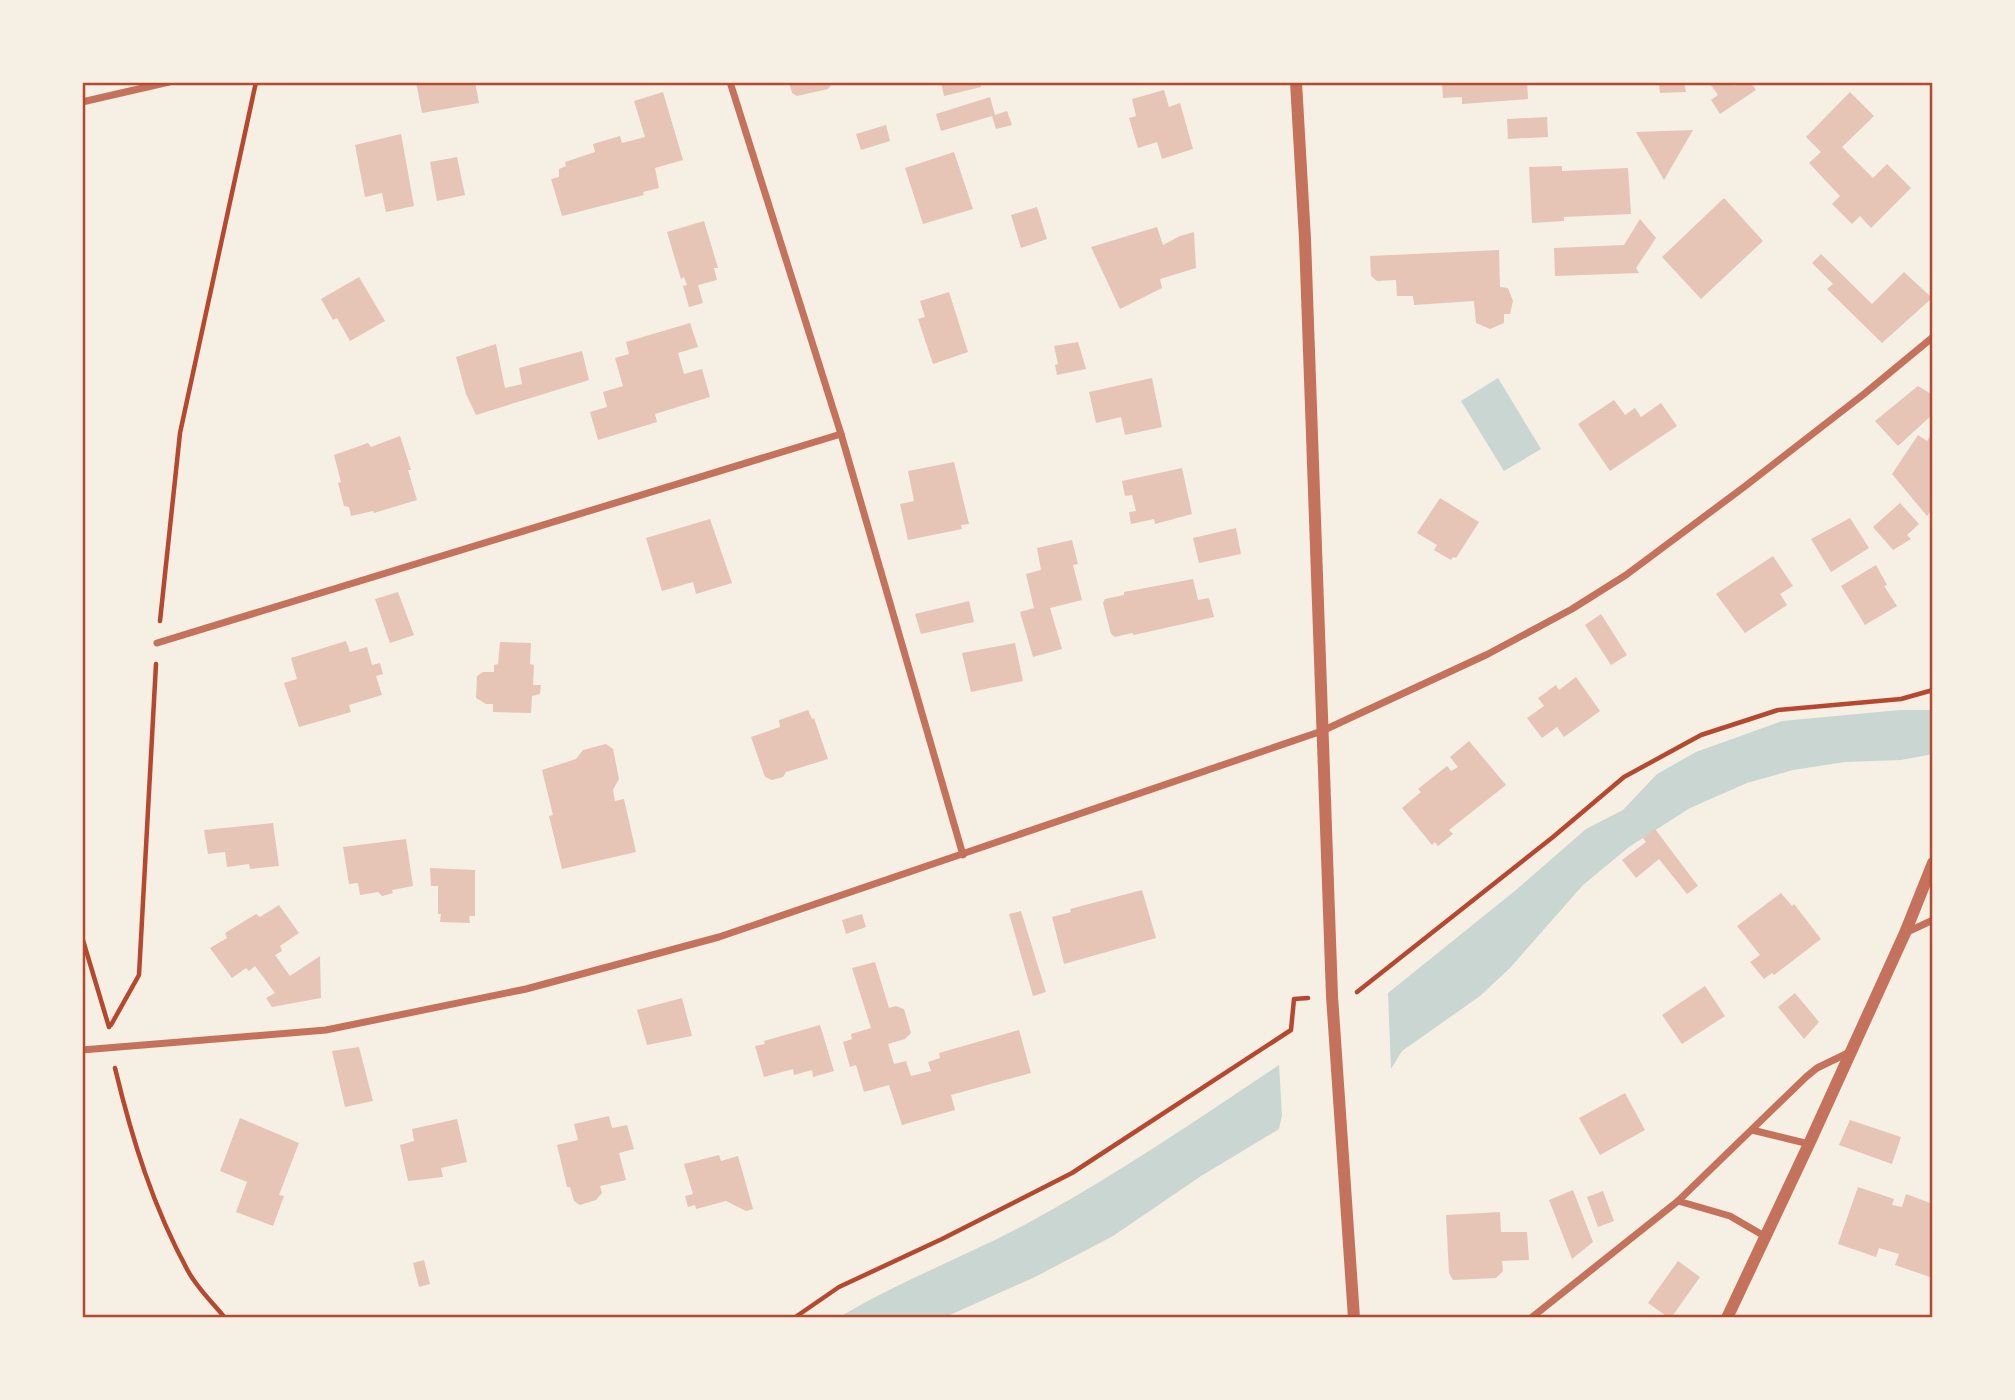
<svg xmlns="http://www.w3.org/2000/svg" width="2015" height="1400" viewBox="0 0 2015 1400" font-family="Barlow,sans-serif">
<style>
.water{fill:#c9d6d2}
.building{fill:#e6c5b7}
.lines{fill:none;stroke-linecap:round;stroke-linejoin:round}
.path{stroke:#b5482f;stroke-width:4.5}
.minor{stroke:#c5725c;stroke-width:7}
.tertiary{stroke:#c5725c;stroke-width:12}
.neatline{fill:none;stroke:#b5482f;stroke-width:2.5}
</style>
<rect width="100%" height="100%" fill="#f6efe4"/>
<g class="water">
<path d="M1498,378L1541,449L1504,471L1461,401Z"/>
<path d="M1900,710H1933V754L1901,760L1845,762L1793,770L1747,783L1690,808L1629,847L1583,885L1510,968L1480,996L1402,1051L1391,1069L1388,993L1516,890L1586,829L1623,810L1657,774L1696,752L1782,721Z"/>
<path d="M1279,1065L1282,1115L1279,1129L1201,1176L1113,1236L1035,1277L943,1318H838C901,1280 972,1254 1037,1218C1121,1172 1199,1118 1279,1065Z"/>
</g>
<g class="building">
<path d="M416,82H475L479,103L422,113Z"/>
<path d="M789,82H832V84L828,89L797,96L792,93Z"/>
<path d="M941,82H980L981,87L944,96Z"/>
<path d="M1442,82H1527L1528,99L1462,104V97L1443,98Z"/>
<path d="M1659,82H1684L1686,92L1660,93Z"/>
<path d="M1715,82H1731L1734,86L1739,82H1750L1756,90L1720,114L1711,100L1718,95L1711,85Z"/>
<path d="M1164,90L1169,107L1180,103L1193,149L1162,159L1157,142L1138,148L1129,118L1136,116L1132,99Z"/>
<path d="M663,92L683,160L655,168L659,188L643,192L644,195L562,216L551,179L559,177V169L566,166L565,162L595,152L593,144L620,136L622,143L645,137L634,101Z"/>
<path d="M1850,92L1874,116L1842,147L1873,178L1887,164L1911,188L1871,228L1860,216L1852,224L1832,204L1840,196L1809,163L1821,152L1806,137Z"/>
<path d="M990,97L995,115L1007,111L1012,125L996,129L992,116L941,131L936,114Z"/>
<path d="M1547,117L1548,137L1508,139L1507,119Z"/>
<path d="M886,125L890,141L861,150L856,134Z"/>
<path d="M1693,130L1664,180L1636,132Z"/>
<path d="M401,134L414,206L386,212L382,193L365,197L355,145Z"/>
<path d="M954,152L973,209L923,224L905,168Z"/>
<path d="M457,157L465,195L437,201L430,162Z"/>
<path d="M1562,166V171L1628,168L1631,214L1564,217V221L1532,223L1529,167Z"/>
<path d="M1724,198L1763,241L1701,299L1662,257Z"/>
<path d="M1037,207L1047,239L1021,248L1011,215Z"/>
<path d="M1640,219L1656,238L1636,268L1639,273L1555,276L1554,248L1624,245Z"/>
<path d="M704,221L718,268H714L717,280L698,285L703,303L689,307L683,286L687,285L684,277L681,279L667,232Z"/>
<path d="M1157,227L1163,245L1180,236L1194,232L1196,268L1160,279L1162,288L1120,309L1091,247Z"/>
<path d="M1499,250L1500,287L1508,288L1513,301L1510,314H1504V323L1490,329L1476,323L1474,301L1414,305L1413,296H1397L1396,280L1377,281L1371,276L1370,256Z"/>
<path d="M1821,254L1872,304L1904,272L1932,298L1882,343L1827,289L1833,284L1812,263Z"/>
<path d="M359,277L385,321L350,341L337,318L333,320L321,299Z"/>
<path d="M949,292L968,352L933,364L918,319L925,317L920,301Z"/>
<path d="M690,323L698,347L678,353L684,374L702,369L710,397L655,414L657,422L598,440L590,412L607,407L603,392L623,386L615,358L629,354L626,342Z"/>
<path d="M1078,342L1086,369L1057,375L1055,365L1058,364L1054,346Z"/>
<path d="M496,344L505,388L522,384L519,368L582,351L589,380L476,415L466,394L456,357Z"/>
<path d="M1152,378L1162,427L1125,435L1121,417L1096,423L1089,392Z"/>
<path d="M1918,386L1933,395V414L1898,446L1875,421Z"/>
<path d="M1614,400L1625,415L1635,408L1641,417L1661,403L1677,426L1610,471L1578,424Z"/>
<path d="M1933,432V508L1927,516L1892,474L1918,435L1927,441Z"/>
<path d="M400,436L411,470H408L417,500L374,513L373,511L351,516L349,507L344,506L338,483L341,482L334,455L368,443L371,447Z"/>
<path d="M954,462L969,524L961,525L962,529L908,540L900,504L914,501L908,471Z"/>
<path d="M1182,468L1192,514L1155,524L1154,519L1131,524L1129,512L1136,511L1132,495L1125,496L1122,481Z"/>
<path d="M1440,498L1479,522L1456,558L1453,557L1451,560L1434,550L1437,545L1417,533Z"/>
<path d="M1900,503L1919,524L1907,535L1911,539L1893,550L1873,527Z"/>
<path d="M1850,518L1869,548L1831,572L1811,539Z"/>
<path d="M710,519L732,583L696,594L693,582L662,591L646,538Z"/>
<path d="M1236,528L1241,554L1199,563L1193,538Z"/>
<path d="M1072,540L1078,564L1073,565L1082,600L1050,608L1062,649L1033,657L1020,612L1034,608L1026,574L1041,570L1037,548Z"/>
<path d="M1773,556L1793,586L1780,594L1787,605L1745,633L1716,594Z"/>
<path d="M1876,565L1887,585L1884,586L1897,606L1865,625L1841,586Z"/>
<path d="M1193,579L1198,600L1209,598L1214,617L1134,635L1132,633L1115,637L1111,634L1103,603L1105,599L1124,595V592Z"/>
<path d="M398,592L414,635L390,643L375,599Z"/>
<path d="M969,601L974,622L921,634L915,614Z"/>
<path d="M1601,614L1627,655L1611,665L1585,625Z"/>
<path d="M346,641L350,652L367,647L372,665L380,663L383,674L376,676L382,695L349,705L351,712L299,727L284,683L297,679L291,658Z"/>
<path d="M500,642L531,643L530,664L534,665L533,685H541L540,694L532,696L531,713L493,712V704H486L476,698L477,676L483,672H494V665L498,664Z"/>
<path d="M1015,643L1023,681L971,692L962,653Z"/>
<path d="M1576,677L1600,711L1564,737L1557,727L1542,738L1527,718L1544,706L1538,698L1556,685L1559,690Z"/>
<path d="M808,710L812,719L814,718L828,759L786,772L783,777L772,780L765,777L751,737L780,727L779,720Z"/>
<path d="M1469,741L1506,785L1449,830L1453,834L1438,846L1435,842L1432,845L1402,808L1421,792L1418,789L1447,766L1451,771L1458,767L1450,757Z"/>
<path d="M606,744L613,749L619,779L613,790L615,801L624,799L636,852L562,869L549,816L553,815L542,770L576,759L583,750Z"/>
<path d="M273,823L279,866L250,869L249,864L227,867L225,852L208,854L204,830Z"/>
<path d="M1655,829L1698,886L1687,894L1659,859L1636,878L1622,860L1646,842L1643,838Z"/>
<path d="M406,839L413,886L392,890L393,893L382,896L378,892L360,895L358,883L349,884L343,847Z"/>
<path d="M430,868L475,870V916H469L470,923L440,922L441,914H438V886H431Z"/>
<path d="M1142,890L1156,938L1064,964L1052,917L1071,912L1070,909Z"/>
<path d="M1781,893L1792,906L1794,904L1821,939L1774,975L1772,973L1764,979L1750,962L1760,955L1737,926Z"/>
<path d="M279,905L299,933L280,946L282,951L275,955L290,976L320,956L321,998L272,1007L266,998L275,993L255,966L249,971L246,968L232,978L210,948L227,938L225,933L256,914L260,917Z"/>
<path d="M1021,911L1046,992L1033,996L1009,914Z"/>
<path d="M862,914L866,927L846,934L842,920Z"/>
<path d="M875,962L889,1008L896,1006L904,1009L911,1033L905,1039L888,1044L894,1064L906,1061L911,1076L931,1071L928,1062L940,1058L939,1053L1019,1030L1031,1073L951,1095L955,1110L902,1125L889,1085L864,1092L856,1065L850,1067L843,1042L852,1039L851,1034L871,1028L852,968Z"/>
<path d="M1705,986L1725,1016L1682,1044L1662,1015Z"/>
<path d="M1795,993L1819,1022L1804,1039L1778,1007Z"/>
<path d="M682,998L692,1036L647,1045L637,1010Z"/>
<path d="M820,1025L834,1071L813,1077L812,1070L794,1075L793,1069L764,1077L755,1046L765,1044L764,1041Z"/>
<path d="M359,1047L373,1101L345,1107L332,1051Z"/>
<path d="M1625,1093L1645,1130L1600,1155L1579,1118Z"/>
<path d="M609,1116L612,1128L627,1125L634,1149L619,1153L626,1180L600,1186L602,1193L596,1200L580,1205L574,1201L570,1187H567L557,1145L578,1140L574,1124Z"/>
<path d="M240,1118L299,1143L279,1195L284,1196L273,1226L236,1212L247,1182L220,1171Z"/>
<path d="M457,1119L467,1162L441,1168L443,1177L408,1181L400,1145L414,1141L412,1129Z"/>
<path d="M1850,1120L1901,1137L1892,1164L1839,1145Z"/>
<path d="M719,1155L721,1161L738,1156L753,1209L746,1211L726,1201L696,1209L695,1205L688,1207L685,1196L693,1194L684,1164Z"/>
<path d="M1858,1187L1894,1199L1892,1205L1902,1207L1906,1194L1933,1204V1278L1895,1265L1899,1254L1879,1248L1876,1257L1838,1244Z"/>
<path d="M1573,1190L1593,1242L1572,1259L1549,1200Z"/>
<path d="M1603,1191L1614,1221L1598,1227L1587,1197Z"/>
<path d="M1500,1212L1501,1232H1527L1529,1260L1502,1261L1503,1271L1496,1278L1453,1280L1449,1273L1446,1215Z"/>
<path d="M424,1260L430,1284L419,1287L413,1263Z"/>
<path d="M1678,1261L1700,1277L1671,1318H1669L1648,1303Z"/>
</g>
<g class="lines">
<g class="path">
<path d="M160,621L180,433L256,82"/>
<path d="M82,937L109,1027"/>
<path d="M1357,992L1553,837L1624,777L1701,735L1778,710L1901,699L1933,690"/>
<path d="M111,1025L139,975L156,664"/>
<path d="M115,1068C132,1139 153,1207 188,1271C197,1288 213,1303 225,1318"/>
<path d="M794,1318L839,1287L942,1239L1072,1173L1291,1030L1294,999L1308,998"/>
</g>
<g class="minor">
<path d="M730,82L841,434L963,855"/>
<path d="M82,102L169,82"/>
<path d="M157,643L841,434"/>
<path d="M1905,933L1933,920"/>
<path d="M82,1050L326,1030L526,989L719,937L1322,731L1488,654L1572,609L1626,575L1744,487L1864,394L1933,337"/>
<path d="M1752,1130L1809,1144"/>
<path d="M1678,1201L1730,1216L1766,1237"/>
<path d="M1531,1318L1678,1201L1806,1077L1817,1068L1850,1052"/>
</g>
<g class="tertiary">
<path d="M1296,82L1305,239L1332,996L1354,1318"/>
<path d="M1727,1318L1809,1144L1905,933L1933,863"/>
</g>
</g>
<rect width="2015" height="1400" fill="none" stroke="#f6efe4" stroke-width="168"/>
<rect x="84" y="84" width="1847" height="1232" class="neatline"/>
</svg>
